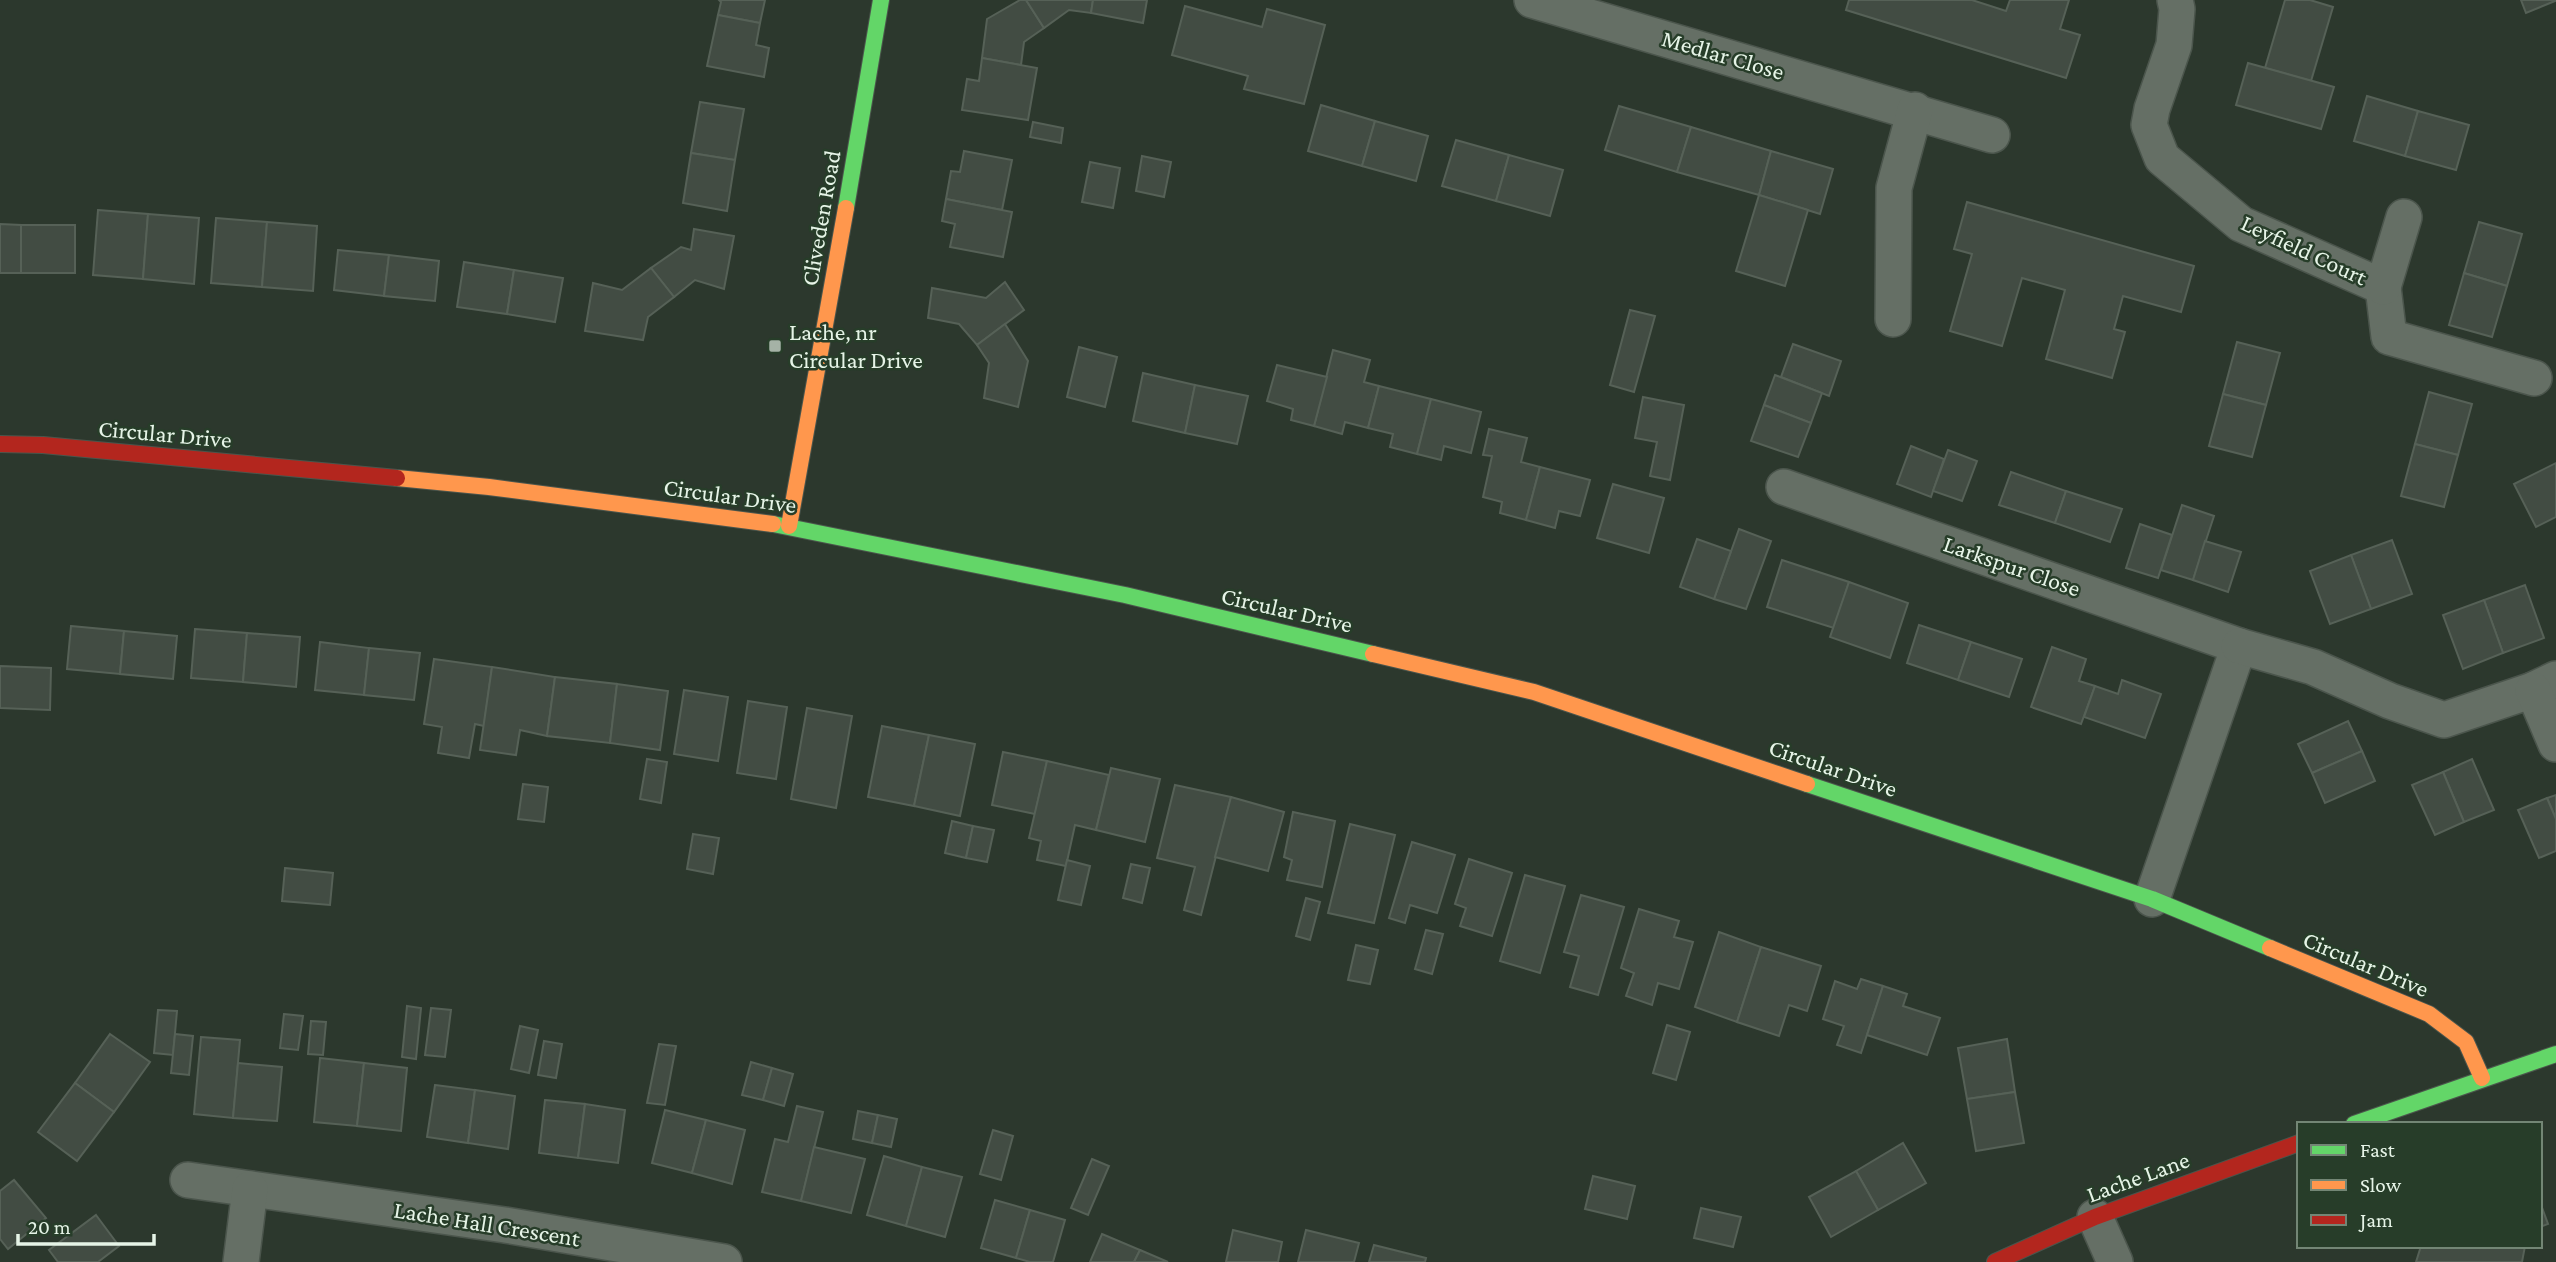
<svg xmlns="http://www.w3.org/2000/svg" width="2556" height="1262" viewBox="0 0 2556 1262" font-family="'Crimson Pro',serif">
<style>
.building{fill:#424c43;stroke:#566157;stroke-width:2}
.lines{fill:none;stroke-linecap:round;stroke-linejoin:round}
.street-casing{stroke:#4b554c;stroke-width:38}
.fast-casing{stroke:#4b554c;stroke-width:18}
.slow-casing{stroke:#4b554c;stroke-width:18}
.jam-casing{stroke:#4b554c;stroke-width:18}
.street{stroke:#656f65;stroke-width:35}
.fast{stroke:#63d668;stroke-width:16}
.slow{stroke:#ff974d;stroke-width:16}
.jam{stroke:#b3261e;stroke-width:16}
.poi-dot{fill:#a5b2a6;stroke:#273d29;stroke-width:2.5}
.labels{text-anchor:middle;stroke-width:5;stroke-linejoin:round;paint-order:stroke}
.street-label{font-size:24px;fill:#e6f4e7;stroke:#273d29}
.poi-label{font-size:24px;fill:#e6f4e7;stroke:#273d29;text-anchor:start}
</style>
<rect width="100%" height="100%" fill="#2c382d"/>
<g class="building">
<path d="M719,0H765L760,23L718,15L721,2Z"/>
<path d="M1020,0H1026L1044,28L1024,42L1021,65L982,58L987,19Z"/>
<path d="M1026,0H1093L1091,13L1069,10L1044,28Z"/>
<path d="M1093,0H1147L1143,23L1091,13Z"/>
<path d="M1849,0H1972L2006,11L2010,0H2069L2060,29L2080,35L2066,78L1846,10Z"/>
<path d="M2285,0H2310L2333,7L2311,81L2265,68Z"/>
<path d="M2521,0H2555V1L2526,13Z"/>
<path d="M1185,6L1262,27L1267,9L1325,25L1304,104L1244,89L1248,76L1172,55Z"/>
<path d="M718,15L760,23L756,45L769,48L764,77L707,66Z"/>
<path d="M982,58L1037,68L1028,120L962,110L967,79L979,81Z"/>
<path d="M2248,63L2334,87L2321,129L2236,105Z"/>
<path d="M2367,96L2418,111L2405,156L2354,141Z"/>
<path d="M700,102L744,109L735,160L691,153Z"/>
<path d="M1321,105L1375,121L1362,166L1308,151Z"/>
<path d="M1619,106L1691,127L1677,172L1605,150Z"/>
<path d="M2418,111L2469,125L2456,170L2405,156Z"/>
<path d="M1375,121L1428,136L1416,181L1362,166Z"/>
<path d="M1033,122L1063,128L1061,143L1030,137Z"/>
<path d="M1691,127L1771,151L1759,195L1677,172Z"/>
<path d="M1456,140L1509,155L1496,201L1442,186Z"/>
<path d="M964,151L1012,160L1002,210L946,199L951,171L960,172Z"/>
<path d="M1771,151L1833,169L1820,214L1759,195Z"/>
<path d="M691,153L735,160L727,211L683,203Z"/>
<path d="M1509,155L1563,170L1550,216L1496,201Z"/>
<path d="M1142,156L1171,162L1164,197L1136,191Z"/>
<path d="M1090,162L1120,168L1113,208L1082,202Z"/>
<path d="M1759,195L1808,210L1785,286L1736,271Z"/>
<path d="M946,199L1012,212L1003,257L950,247L955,224L942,221Z"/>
<path d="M1967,202L2194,266L2181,312L2123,296L2114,329L2125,332L2112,378L2046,359L2065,290L2022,278L2002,346L1950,331L1972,254L1954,249Z"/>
<path d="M98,210L148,214L143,279L93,275Z"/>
<path d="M148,214L199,218L194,284L143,279Z"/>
<path d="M216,218L267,222L262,287L211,283Z"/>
<path d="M267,222L317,226L313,291L262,287Z"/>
<path d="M2479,222L2522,234L2507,286L2464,273Z"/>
<path d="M0,224L21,225V273H0Z"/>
<rect x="21" y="225" width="54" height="48"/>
<path d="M694,229L734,236L724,289L695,280L674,297L651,268L681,247L691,250Z"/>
<path d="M338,250L389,255L384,296L334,290Z"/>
<path d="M389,255L439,261L435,301L384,296Z"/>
<path d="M464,262L514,270L507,314L457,307Z"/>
<path d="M651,268L674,297L648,317L643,340L585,331L593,283L622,290Z"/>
<path d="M514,270L563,278L555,322L507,314Z"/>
<path d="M2464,273L2507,286L2492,337L2449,325Z"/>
<path d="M1005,282L1024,310L977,345L959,324L928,318L932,288L986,298Z"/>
<path d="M1630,310L1655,316L1634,392L1610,385Z"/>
<path d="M1005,324L1028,361L1018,407L984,398L989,363L977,345Z"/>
<path d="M2237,342L2280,353L2266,405L2223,394Z"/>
<path d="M1793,344L1841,361L1829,396L1781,377Z"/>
<path d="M1079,347L1117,357L1105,407L1067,397Z"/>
<path d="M1333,350L1370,360L1364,382L1379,386L1368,428L1345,422L1342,434L1314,426Z"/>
<path d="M1277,365L1327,377L1314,426L1291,420L1293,409L1267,401Z"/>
<path d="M1143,373L1195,385L1185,433L1133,421Z"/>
<path d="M1775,375L1822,393L1811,423L1764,405Z"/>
<path d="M1195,385L1248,396L1237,444L1185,433Z"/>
<path d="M1379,386L1431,399L1417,454L1390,447L1393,434L1368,428Z"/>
<path d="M2429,392L2472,404L2458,455L2415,444Z"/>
<path d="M2223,394L2266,405L2252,457L2209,446Z"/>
<path d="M1643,397L1684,405L1670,480L1650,476L1657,442L1635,438Z"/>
<path d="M1431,399L1481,412L1471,453L1444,446L1441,460L1417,454Z"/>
<path d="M1764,405L1811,423L1798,457L1751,441Z"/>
<path d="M1489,429L1527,438L1521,462L1540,467L1526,520L1500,513L1502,502L1483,497L1492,456L1483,455Z"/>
<path d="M2415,444L2458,455L2444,507L2401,496Z"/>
<path d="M1911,446L1944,459L1931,497L1897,484Z"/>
<path d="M1948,450L1977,461L1962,501L1933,491Z"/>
<path d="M2556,463V517L2536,527L2514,484Z"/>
<path d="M1540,467L1590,480L1580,516L1559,511L1555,528L1526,520Z"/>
<path d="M2011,472L2066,491L2055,523L1999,505Z"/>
<path d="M1613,484L1664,498L1649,553L1597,538Z"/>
<path d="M2066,491L2122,509L2110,542L2055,523Z"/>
<path d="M2182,505L2214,516L2193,580L2161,570Z"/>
<path d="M2140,524L2172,535L2158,578L2126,568Z"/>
<path d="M1739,529L1771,541L1746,609L1714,599Z"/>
<path d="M1697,539L1731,551L1714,599L1680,587Z"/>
<path d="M2392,540L2412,594L2371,609L2351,555Z"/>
<path d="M2205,541L2241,552L2228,592L2193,580Z"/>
<path d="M2351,555L2371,609L2330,624L2310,571Z"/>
<path d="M1782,560L1849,582L1834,628L1767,607Z"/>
<path d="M1849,582L1908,603L1890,658L1830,637Z"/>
<path d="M2525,585L2544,638L2503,653L2484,600Z"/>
<path d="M2484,600L2503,653L2463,669L2443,615Z"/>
<path d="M1919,625L1971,642L1958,680L1907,663Z"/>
<path d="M71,626L124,631L120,674L67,669Z"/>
<path d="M195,629L247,633L243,682L191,678Z"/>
<path d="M124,631L177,636L173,679L120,674Z"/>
<path d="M247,633L300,637L296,687L243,682Z"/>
<path d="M320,642L369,648L364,695L315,690Z"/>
<path d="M1971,642L2022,659L2009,697L1958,680Z"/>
<path d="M2052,647L2086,659L2079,681L2095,686L2081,724L2031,707Z"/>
<path d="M369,648L420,653L414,700L364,695Z"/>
<path d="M434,659L492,667L484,726L475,724L469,758L438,753L442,727L424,724Z"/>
<path d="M0,666L51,668L50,710L0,708Z"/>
<path d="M492,667L555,677L547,736L520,730L516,755L480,750Z"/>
<path d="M555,677L617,684L610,743L547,736Z"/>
<path d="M2122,680L2161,694L2145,738L2084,717L2095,686L2118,694Z"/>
<path d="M617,684L668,691L660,750L610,743Z"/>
<path d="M684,690L728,697L718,761L674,754Z"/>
<path d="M748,701L787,707L776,779L737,773Z"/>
<path d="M807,708L852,716L836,808L791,799Z"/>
<path d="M2348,721L2362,751L2312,773L2298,744Z"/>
<path d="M882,726L929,735L914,806L868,797Z"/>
<path d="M929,735L975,744L960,816L914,806Z"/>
<path d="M2362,751L2375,781L2325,803L2312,773Z"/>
<path d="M1003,752L1047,761L1035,814L992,805Z"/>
<path d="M647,759L667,762L661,803L640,799Z"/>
<path d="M2472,759L2494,810L2464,822L2443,772Z"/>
<path d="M1047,761L1109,775L1096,830L1075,825L1066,866L1037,860L1041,841L1029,838Z"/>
<path d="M1111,768L1160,779L1145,842L1096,830Z"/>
<path d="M2443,772L2464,822L2435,835L2412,785Z"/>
<path d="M523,784L548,787L544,822L518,819Z"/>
<path d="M1175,785L1231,797L1201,915L1184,910L1195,867L1157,858Z"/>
<path d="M2556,795V819L2547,798Z"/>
<path d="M1231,797L1284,812L1268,871L1215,857Z"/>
<path d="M2547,798L2556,819V851L2539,858L2518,810Z"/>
<path d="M1293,812L1335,821L1322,887L1287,880L1292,860L1284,857Z"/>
<path d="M952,821L973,826L966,858L945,853Z"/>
<path d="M1350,824L1395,835L1374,923L1328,913Z"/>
<path d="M973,826L994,830L987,862L966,858Z"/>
<path d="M693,834L719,838L713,874L687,869Z"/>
<path d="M1412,842L1455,855L1437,913L1410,905L1405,923L1389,918Z"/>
<path d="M1469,859L1512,873L1492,936L1460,926L1466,908L1455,904Z"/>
<path d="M1067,860L1090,866L1081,905L1058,900Z"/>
<path d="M1131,864L1150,868L1142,903L1123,898Z"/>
<path d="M285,868L333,873L330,905L282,901Z"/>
<path d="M1525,875L1565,886L1540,973L1500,961Z"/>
<path d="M1581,895L1624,907L1598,995L1570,987L1579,956L1564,952Z"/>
<path d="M1306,898L1320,902L1310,940L1296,936Z"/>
<path d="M1639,909L1679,921L1674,937L1693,942L1679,989L1658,983L1652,1005L1626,996L1634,973L1621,968Z"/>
<path d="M1426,930L1443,934L1432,974L1415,969Z"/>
<path d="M1719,932L1761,947L1737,1022L1695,1007Z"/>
<path d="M1356,945L1378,950L1370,984L1348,980Z"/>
<path d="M1761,947L1821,966L1807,1011L1789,1005L1779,1036L1737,1022Z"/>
<path d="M1861,979L1883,986L1861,1053L1837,1045L1844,1026L1823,1019L1835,981L1857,989Z"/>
<path d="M1883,986L1907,994L1903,1006L1940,1018L1927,1055L1867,1035Z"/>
<path d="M407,1006L421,1008L416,1059L402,1057Z"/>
<path d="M431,1008L451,1010L445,1057L425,1055Z"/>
<path d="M158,1010L177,1011L173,1055L154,1053Z"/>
<path d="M284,1014L303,1016L298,1050L280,1048Z"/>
<path d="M311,1021L326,1022L323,1055L308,1054Z"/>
<path d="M1667,1025L1690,1032L1676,1080L1653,1073Z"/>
<path d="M520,1026L538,1030L529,1073L511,1069Z"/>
<path d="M110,1034L150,1062L114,1112L75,1083Z"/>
<path d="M175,1034L193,1036L189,1075L171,1073Z"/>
<path d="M201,1037L240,1040L233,1118L194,1114Z"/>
<path d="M2007,1039L2015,1092L1967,1099L1958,1048Z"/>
<path d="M544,1041L562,1044L556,1078L538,1075Z"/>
<path d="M659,1044L676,1046L665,1105L647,1103Z"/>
<path d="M320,1058L364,1063L357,1126L314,1122Z"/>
<path d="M751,1062L772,1068L763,1100L742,1095Z"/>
<path d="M238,1063L282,1067L277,1121L233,1118Z"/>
<path d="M364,1063L407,1068L401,1131L357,1126Z"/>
<path d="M772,1068L793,1074L784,1106L763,1100Z"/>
<path d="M75,1083L114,1112L77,1161L38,1132Z"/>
<path d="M435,1085L475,1090L468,1143L427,1137Z"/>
<path d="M475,1090L515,1096L508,1149L468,1143Z"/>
<path d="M2015,1092L2024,1143L1976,1151L1967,1099Z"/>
<path d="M545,1100L585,1104L578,1158L539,1153Z"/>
<path d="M585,1104L625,1110L618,1163L578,1158Z"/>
<path d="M797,1106L823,1112L801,1201L762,1192L775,1139L788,1142Z"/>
<path d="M665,1110L706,1120L692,1173L652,1163Z"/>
<path d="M858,1111L878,1115L872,1143L853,1139Z"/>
<path d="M878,1115L897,1119L891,1147L872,1143Z"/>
<path d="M706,1120L745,1130L732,1184L692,1173Z"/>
<path d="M993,1130L1013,1136L1001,1180L980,1174Z"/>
<path d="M1903,1143L1926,1183L1878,1210L1856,1171Z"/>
<path d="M814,1147L865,1159L851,1213L801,1201Z"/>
<path d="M884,1156L922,1167L906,1226L867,1215Z"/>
<path d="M1092,1159L1109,1166L1088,1215L1071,1208Z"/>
<path d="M922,1167L962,1177L945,1237L906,1226Z"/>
<path d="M1856,1171L1878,1210L1831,1237L1809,1197Z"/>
<path d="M1593,1176L1635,1186L1627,1219L1585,1209Z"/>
<path d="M14,1180L46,1218L8,1249L0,1239V1191Z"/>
<path d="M995,1200L1030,1210L1016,1258L981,1248Z"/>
<path d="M2540,1202L2548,1224L2540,1227Z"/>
<path d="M1701,1208L1741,1217L1733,1247L1694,1238Z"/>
<path d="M1030,1210L1065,1220L1053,1262H1030L1016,1258Z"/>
<path d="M96,1215L119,1246L98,1262H58L49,1250Z"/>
<path d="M1233,1230L1282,1242L1278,1262H1226Z"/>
<path d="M1306,1230L1359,1243L1354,1262H1298Z"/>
<path d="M1102,1234L1140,1250L1134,1262H1090Z"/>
<path d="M1374,1245L1426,1258L1425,1262H1369Z"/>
<path d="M2421,1246H2525L2522,1262H2416Z"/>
<path d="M1140,1250L1168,1262H1134Z"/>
</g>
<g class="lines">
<defs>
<g id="street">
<path d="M1532,0L1992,135"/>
<path d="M2175,0L2177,9L2174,45L2152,109L2149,125L2162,158L2241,224L2383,287L2389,337L2534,378"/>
<path d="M2383,287L2404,217"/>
<path d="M1893,319L1894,188L1915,110"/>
<path d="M1784,487L2239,646L2152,899"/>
<path d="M2239,646L2313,667L2390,701L2444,720L2533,690L2556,679"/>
<path d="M2533,690L2556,744"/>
<path d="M188,1180L505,1225L724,1262"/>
<path d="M2095,1217L2115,1262"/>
<path d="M241,1262L250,1189"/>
</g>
<g id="fast">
<path d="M846,208L881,0"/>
<path d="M773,524L1125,595L1373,654"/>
<path d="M1807,784L2152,899L2270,948"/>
<path d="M2354,1124L2556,1054"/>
</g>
<g id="slow">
<path d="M397,478L489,487L773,524"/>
<path d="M789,526L846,208"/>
<path d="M1373,654L1534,692L1807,784"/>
<path d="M2270,948L2429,1014L2466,1042L2482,1078"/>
</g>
<g id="jam">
<path d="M0,444L43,445L397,478"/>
<path d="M1995,1262L2095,1217L2299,1143"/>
</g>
</defs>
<use href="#street" class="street-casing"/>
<use href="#fast" class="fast-casing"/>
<use href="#slow" class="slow-casing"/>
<use href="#jam" class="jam-casing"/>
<use href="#street" class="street"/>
<use href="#fast" class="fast"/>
<use href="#slow" class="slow"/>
<use href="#jam" class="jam"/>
</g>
<rect class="poi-dot" x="768" y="339" width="14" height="14" rx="3.5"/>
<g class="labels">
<g class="street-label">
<text transform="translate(1723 55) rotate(16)" y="8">Medlar Close</text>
<text transform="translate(821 218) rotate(-80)" y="8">Cliveden Road</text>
<text transform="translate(2304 250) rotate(25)" y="8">Leyfield Court</text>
<text transform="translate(165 434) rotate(5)" y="8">Circular Drive</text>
<text transform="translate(730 496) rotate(8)" y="8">Circular Drive</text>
<text transform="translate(2012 566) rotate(19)" y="8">Larkspur Close</text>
<text transform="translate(1287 610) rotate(13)" y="8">Circular Drive</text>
<text transform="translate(1833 768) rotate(19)" y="8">Circular Drive</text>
<text transform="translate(2366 964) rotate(23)" y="8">Circular Drive</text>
<text transform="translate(2138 1177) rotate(-20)" y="8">Lache Lane</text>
<text transform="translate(487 1224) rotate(9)" y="8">Lache Hall Crescent</text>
</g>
<g class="poi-label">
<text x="789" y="340">Lache, nr<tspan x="789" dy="28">Circular Drive</tspan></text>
</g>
</g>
<rect x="2297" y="1122" width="245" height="126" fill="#273d29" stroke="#738675" stroke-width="2"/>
<rect x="2311" y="1145" width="35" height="10" fill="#63d668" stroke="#738675" stroke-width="2"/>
<text x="2360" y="1157" font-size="21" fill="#e6f4e7">Fast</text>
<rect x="2311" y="1180" width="35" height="10" fill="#ff974d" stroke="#738675" stroke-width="2"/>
<text x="2360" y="1192" font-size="21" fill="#e6f4e7">Slow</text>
<rect x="2311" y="1215" width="35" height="10" fill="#b3261e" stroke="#738675" stroke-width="2"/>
<text x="2360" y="1227" font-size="21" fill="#e6f4e7">Jam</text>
<path d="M18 1234v10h136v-10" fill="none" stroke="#e6f4e7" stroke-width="3.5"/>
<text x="28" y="1234" font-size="21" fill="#e6f4e7" stroke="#273d29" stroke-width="5" paint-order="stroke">20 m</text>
</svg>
